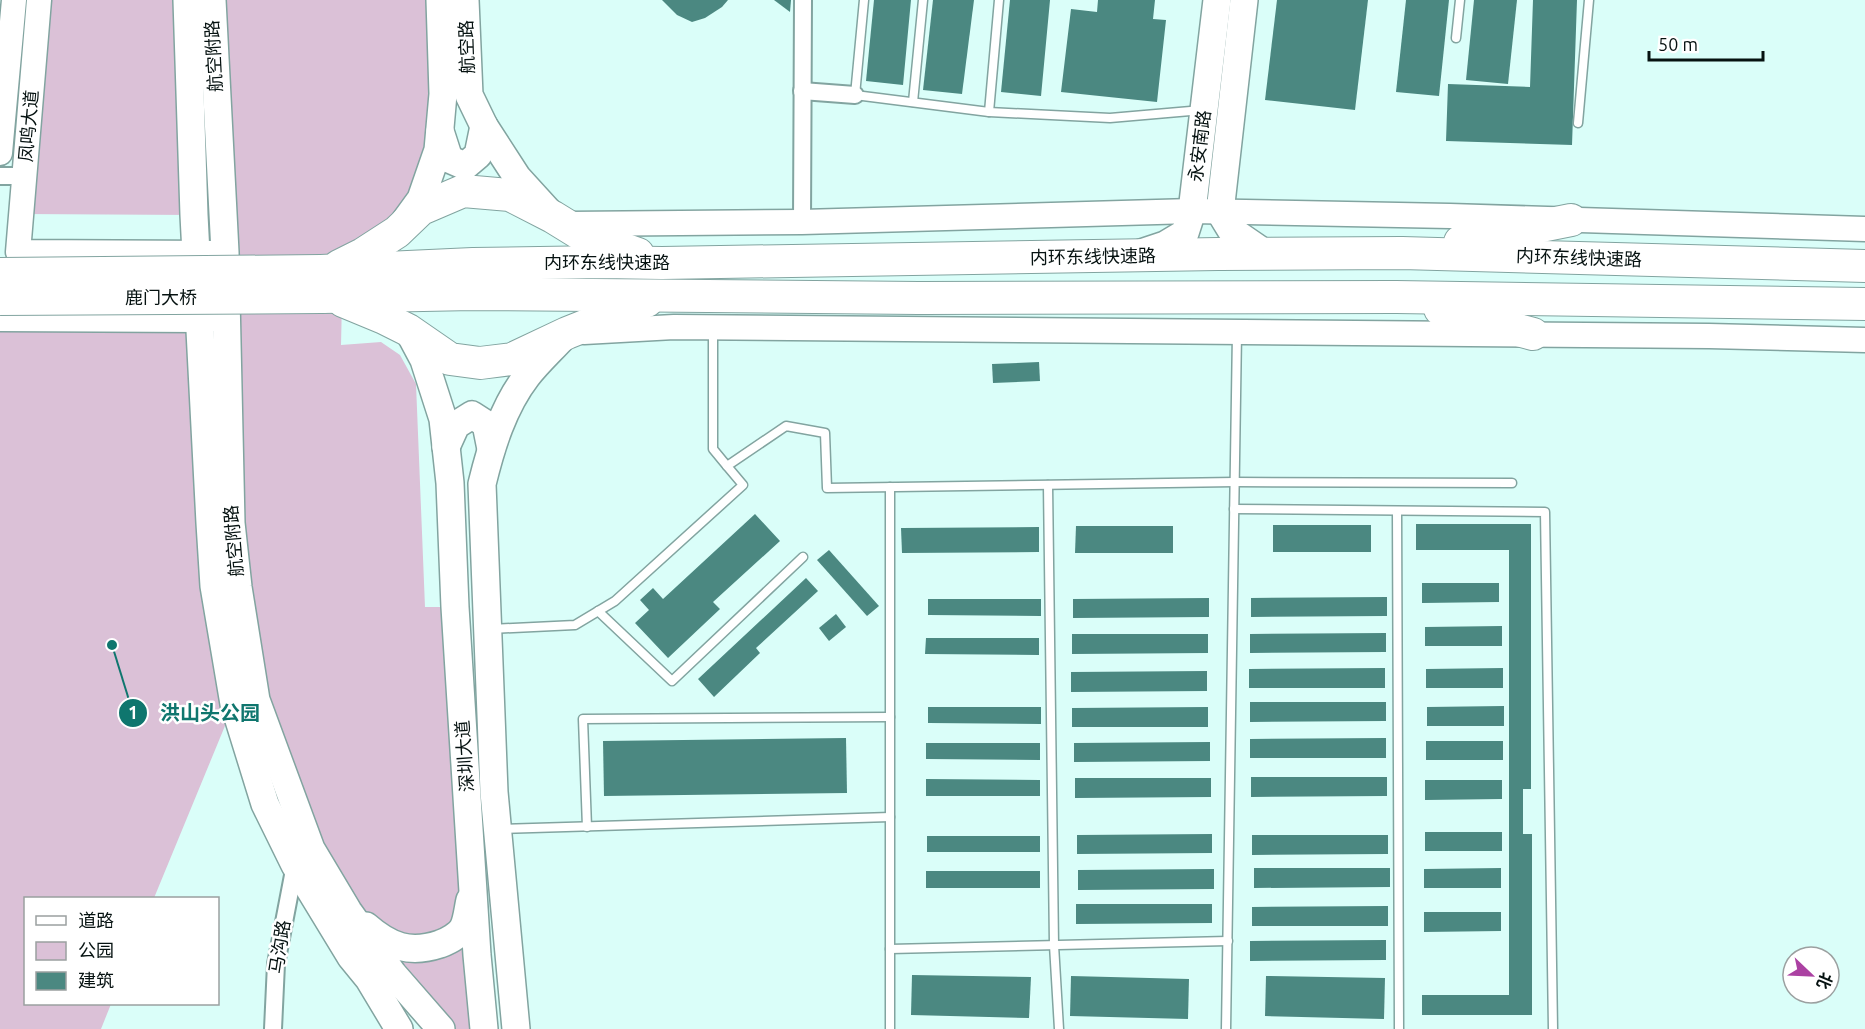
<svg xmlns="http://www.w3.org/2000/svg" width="1865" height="1029" viewBox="0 0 1865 1029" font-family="Ubuntu,'Noto Sans SC',sans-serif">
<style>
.green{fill:#dbc1d7}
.building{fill:#4b8881}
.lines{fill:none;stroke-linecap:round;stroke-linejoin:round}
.lane-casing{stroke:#82a4a0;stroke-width:11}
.street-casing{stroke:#82a4a0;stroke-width:20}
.secondary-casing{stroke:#82a4a0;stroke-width:27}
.primary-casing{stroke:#82a4a0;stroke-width:30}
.highway-casing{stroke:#82a4a0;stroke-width:34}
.lane{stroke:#fff;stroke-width:8}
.street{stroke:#fff;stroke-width:16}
.secondary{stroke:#fff;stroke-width:24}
.primary{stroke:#fff;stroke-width:27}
.highway{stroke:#fff;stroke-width:32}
.highway-bridge-casing{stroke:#82a4a0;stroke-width:34;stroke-linecap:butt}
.highway-bridge{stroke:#fff;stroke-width:32}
.labels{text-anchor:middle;stroke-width:5;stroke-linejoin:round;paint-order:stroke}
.street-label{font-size:18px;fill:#061211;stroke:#fff}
.leader{fill:none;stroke:#0f766e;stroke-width:2}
.callout-dot{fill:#0f766e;stroke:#fff;stroke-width:2}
.mark-label{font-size:18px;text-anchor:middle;font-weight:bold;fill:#fff}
.callout-label{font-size:20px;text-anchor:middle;font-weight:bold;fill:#0f766e;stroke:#fff;stroke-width:5;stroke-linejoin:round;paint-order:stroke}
</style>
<rect width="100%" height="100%" fill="#dafef9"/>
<g class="green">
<path d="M39,0H187L194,215L21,214Z"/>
<path d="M212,0H440L438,150L342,301L341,345L381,342L400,355L416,384L425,607H455L484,1029H441L311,849L238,587Z"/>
<path d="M0,319L199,320L234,704L154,898H26V1004H111L101,1029H0Z"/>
</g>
<g class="building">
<path d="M662,0H728L722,7L705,18L692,22L677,15Z"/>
<path d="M774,0H791L790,12Z"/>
<path d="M874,0H911L903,85L866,81Z"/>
<path d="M933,0H974L962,94L923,90Z"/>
<path d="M1010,0H1050L1041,96L1001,92Z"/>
<path d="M1098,0H1155L1153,19L1166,20L1157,102L1061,92L1071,9L1097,12Z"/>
<path d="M1277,0H1368L1355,110L1265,100Z"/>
<path d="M1406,0H1449L1439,96L1396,92Z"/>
<path d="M1474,0H1517L1508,84L1466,80Z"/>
<path d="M1533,0H1577L1572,145L1446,141L1448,84L1530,87Z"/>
<path d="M1039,362L1040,381L993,383L992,364Z"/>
<path d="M755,514L780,541L713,602L720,609L668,658L635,623L649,610L640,600L653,588L663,599Z"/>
<path d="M1416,524H1531V789H1523V834H1532V1015H1422V995H1509V550H1416Z"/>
<rect x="1273" y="525" width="98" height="27"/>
<path d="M1076,526H1173V553H1075Z"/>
<path d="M1039,527V552L902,553L901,528Z"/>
<path d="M829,550L879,606L867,616L817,560Z"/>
<path d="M806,578L818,591L756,648L760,653L714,697L698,679Z"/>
<path d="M1422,583H1499V602L1422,603Z"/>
<path d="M1387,597V616L1251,617V598Z"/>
<path d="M1209,598V617L1073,618V599Z"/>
<path d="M928,599H1041V616L928,615Z"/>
<path d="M836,614L846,627L829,641L819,628Z"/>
<path d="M1502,626V646H1425V627Z"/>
<path d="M1386,633V652L1250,653V634Z"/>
<path d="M1072,634H1208V653L1072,654Z"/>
<path d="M926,638H1039V655L925,654Z"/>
<path d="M1385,668V688H1249V669Z"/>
<path d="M1503,668V688H1426V669Z"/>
<path d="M1207,671V691L1071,692V672Z"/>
<path d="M1250,702H1386V721L1250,722Z"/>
<path d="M1504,706V726H1427V707Z"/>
<path d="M928,707H1041V724L928,723Z"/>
<path d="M1208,707V727H1072V708Z"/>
<path d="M846,738L847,793L604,796L603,741Z"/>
<path d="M1386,738V758H1250V739Z"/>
<rect x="1426" y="741" width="77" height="19"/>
<path d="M1210,742V761L1074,762V743Z"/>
<path d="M926,743H1040V760L926,759Z"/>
<path d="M1251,777H1387V796L1251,797Z"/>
<path d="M1075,778H1211V797L1075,798Z"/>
<path d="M926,779L1040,780V796H926Z"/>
<path d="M1425,780H1502V799L1425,800Z"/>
<rect x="1425" y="832" width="77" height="19"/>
<path d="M1212,834V853L1077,854V835Z"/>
<path d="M1252,835H1388V854L1252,855Z"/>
<rect x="927" y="836" width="113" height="16"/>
<path d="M1254,868H1390V887L1254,888Z"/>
<path d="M1501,868V888H1424V869Z"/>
<path d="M1214,869V889L1078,890V870Z"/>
<rect x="926" y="871" width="114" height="17"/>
<path d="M1076,904H1212V923L1076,924Z"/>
<path d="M1388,906V926H1252V907Z"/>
<path d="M1424,912H1501V931L1424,932Z"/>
<path d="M1386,940V960L1250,961V941Z"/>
<path d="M912,975L1031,977L1029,1018L911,1015Z"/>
<path d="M1071,976L1189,979L1188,1019L1070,1016Z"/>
<path d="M1266,976L1385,978L1384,1019L1265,1016Z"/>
</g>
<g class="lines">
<defs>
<g id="lane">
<path d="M864,0L855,95L989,112L1110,118L1202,110"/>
<path d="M1456,38L1460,0"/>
<path d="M913,102L923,0"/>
<path d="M989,112L999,0"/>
<path d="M1578,123L1589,0"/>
<path d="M713,330V449L727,466"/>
<path d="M1048,485L1054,945L1059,1029"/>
<path d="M1234,509L1545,512L1553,1029"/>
<path d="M1397,511L1399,1029"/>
<path d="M598,611L672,681L803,557"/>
<path d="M491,629L575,625L615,601L743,485L727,466L786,426L825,433L827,488L1235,482L1512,483"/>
<path d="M587,827L583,719L890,717"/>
<path d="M501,829L890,817"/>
<path d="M890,949L1228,941"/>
<path d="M890,1029V487"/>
<path d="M1226,1029L1237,333"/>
</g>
<g id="street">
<path d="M802,91L855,95"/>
<path d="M0,176H24"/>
<path d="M802,222L803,0"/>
<path d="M273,1029L276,964L295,865"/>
</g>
<g id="secondary">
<path d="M39,0L18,252L215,253"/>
<path d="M0,153L14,0"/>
<path d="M569,224L802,222L1192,211L1450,216L1865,229"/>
<path d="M0,319L199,320L226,318"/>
<path d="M584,332L674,327L1709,336L1865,340"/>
</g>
<g id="primary">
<path d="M187,0L194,215L210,523L214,586L234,704L265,804L295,865L351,957L369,979L399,1029"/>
<path d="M212,0L225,252L231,523L238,587L256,700L311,849L348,911L393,974L441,1029"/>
<path d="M465,0L469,95L484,126L517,177L548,211"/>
<path d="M1244,0L1220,212L1231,230L1266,254"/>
<path d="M440,131L449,159L465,166L478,155L484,126"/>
<path d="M405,221L421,199L438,150L443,94L440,0"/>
<path d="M1141,253L1165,245L1185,233L1192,211L1217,0"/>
<path d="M408,330L424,360L443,419L450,483L455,607L477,955L484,1029"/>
<path d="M446,447L456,425L472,415L486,424L491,449"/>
<path d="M366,926C390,947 410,954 440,944C448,941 459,935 463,928C467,921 468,908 470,900"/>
<path d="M516,1029L494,792L482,484C491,447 503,407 527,376C537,363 550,351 562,338"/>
</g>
<g id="highway">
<path d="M1460,242L1571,220"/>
<path d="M339,266L363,254L397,232L421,209L463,191L510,195L553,217L579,233L638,254"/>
<path d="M321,271L473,264L602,262L662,263L1218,254L1402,253L1865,266"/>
<path d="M322,297L473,294L919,298L1396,297L1865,304"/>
<path d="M343,301L384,318L408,330L450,359L480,363L512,359L567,333L647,301"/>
<path d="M1440,309L1533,334"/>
</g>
</defs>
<use href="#lane" class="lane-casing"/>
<use href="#street" class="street-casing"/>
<use href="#secondary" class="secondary-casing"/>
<use href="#primary" class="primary-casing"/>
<use href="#highway" class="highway-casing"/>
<use href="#lane" class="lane"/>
<use href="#street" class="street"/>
<use href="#secondary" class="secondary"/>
<use href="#primary" class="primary"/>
<use href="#highway" class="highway"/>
<defs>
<g id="highway-bridge">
<path d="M0,274L321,271"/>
<path d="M0,299L322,297"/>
</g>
</defs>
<use href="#highway-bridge" class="highway-bridge-casing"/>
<use href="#highway-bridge" class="highway-bridge"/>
</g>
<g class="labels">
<g class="street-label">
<text transform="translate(467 47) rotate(-92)" y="6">航空路</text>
<text transform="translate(214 56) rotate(-93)" y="6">航空附路</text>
<text transform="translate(29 126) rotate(-85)" y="6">凤鸣大道</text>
<text transform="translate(1200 146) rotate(-83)" y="6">永安南路</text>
<text transform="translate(1093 257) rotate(-1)" y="6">内环东线快速路</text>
<text transform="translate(1579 258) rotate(2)" y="6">内环东线快速路</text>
<text x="607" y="269">内环东线快速路</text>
<text x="161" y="304">鹿门大桥</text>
<text transform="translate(234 541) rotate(-95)" y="6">航空附路</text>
<text transform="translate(465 756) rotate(-94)" y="6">深圳大道</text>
<text transform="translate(280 947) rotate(-81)" y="6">马沟路</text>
</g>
</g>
<path class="leader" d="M112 645L133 713"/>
<g class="callout-dot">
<circle cx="112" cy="645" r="6"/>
<circle cx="133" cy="713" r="15"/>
</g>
<g class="mark-label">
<text x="133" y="719">1</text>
</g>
<g class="callout-label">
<text x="210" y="720">洪山头公园</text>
</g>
<rect x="24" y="897" width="195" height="108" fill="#ffffff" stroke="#9ba0a0" stroke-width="1.5"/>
<rect x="36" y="916" width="30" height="9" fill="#ffffff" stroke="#9ba0a0" stroke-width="1.5"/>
<text x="78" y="927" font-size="18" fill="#061211">道路</text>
<rect x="36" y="942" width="30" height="18" fill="#dbc1d7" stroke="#9ba0a0" stroke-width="1.5"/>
<text x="78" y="957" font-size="18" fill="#061211">公园</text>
<rect x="36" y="972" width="30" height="18" fill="#4b8881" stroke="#9ba0a0" stroke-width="1.5"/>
<text x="78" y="987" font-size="18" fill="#061211">建筑</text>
<g transform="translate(1811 975) rotate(113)"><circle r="28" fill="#ffffff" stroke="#9ba0a0" stroke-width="1.5"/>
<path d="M0-4.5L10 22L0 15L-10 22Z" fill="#ab41a2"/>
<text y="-9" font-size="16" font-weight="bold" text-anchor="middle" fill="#061211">北</text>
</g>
<path d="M1649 51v9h114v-9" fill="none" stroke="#061211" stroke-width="3"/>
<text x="1658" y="51" font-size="18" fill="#061211" stroke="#ffffff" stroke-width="4.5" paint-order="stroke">50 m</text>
</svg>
